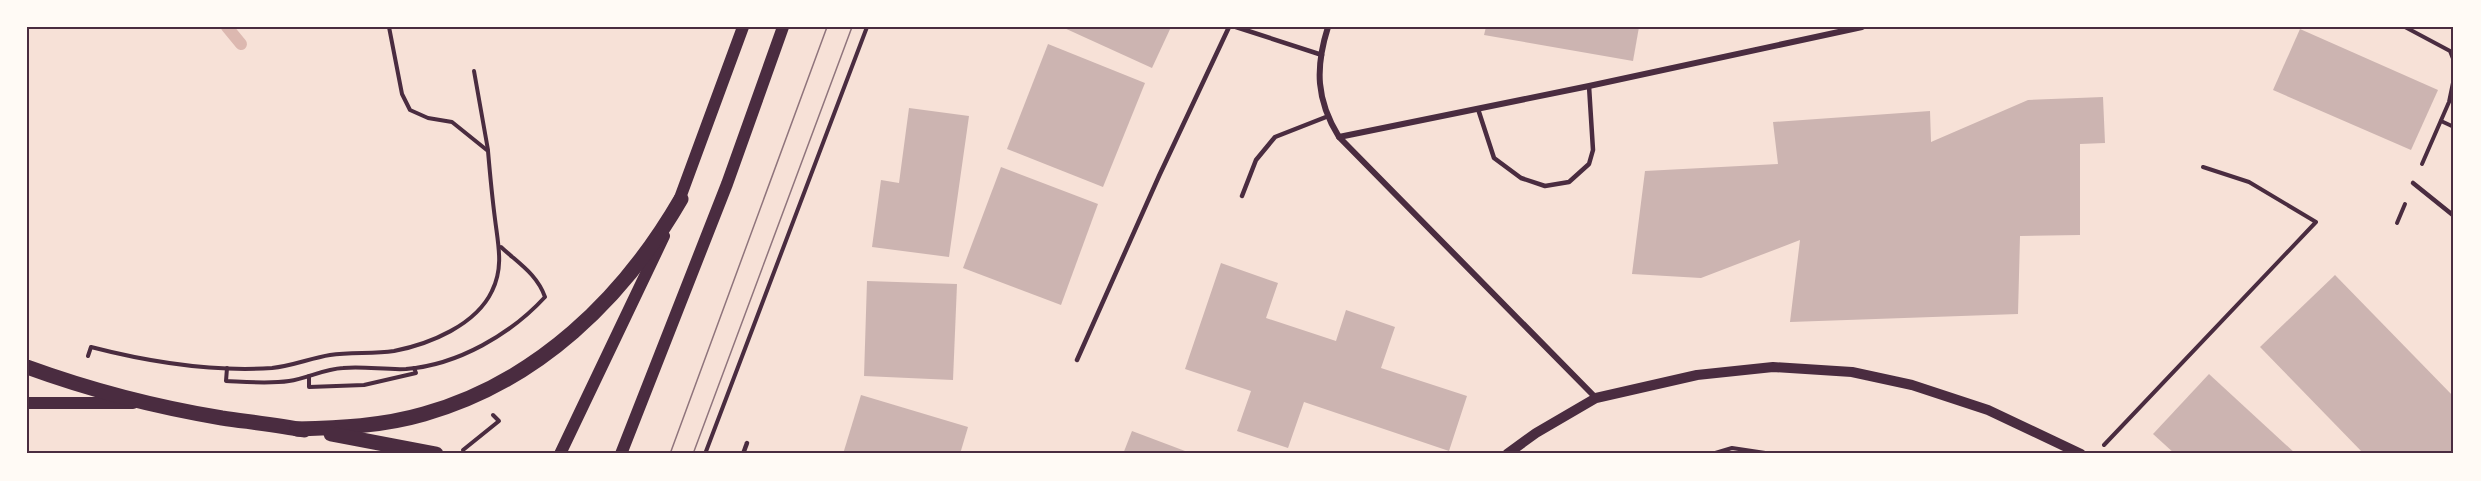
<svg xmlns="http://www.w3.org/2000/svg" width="2481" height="481" viewBox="0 0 2481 481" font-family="'Titillium Web',sans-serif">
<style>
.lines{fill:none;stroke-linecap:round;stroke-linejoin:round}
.stream{stroke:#dcb8b0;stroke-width:12}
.building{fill:#ccb4b1}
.path{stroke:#4a2c40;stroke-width:4}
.service{stroke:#4a2c40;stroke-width:4.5}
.minor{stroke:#4a2c40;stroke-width:6}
.tertiary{stroke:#4a2c40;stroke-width:10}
.secondary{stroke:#4a2c40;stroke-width:12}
.primary{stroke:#4a2c40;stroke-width:15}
.tram{stroke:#8f747c;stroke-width:1.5}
.neatline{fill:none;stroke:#4a2c40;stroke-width:2}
</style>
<rect width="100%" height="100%" fill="#f7e1d7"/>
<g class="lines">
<path class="stream" d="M227,27L241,44"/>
</g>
<g class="building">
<path d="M1062,27H1171L1152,68Z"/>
<path d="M1486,27H1639L1633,61L1484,35Z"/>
<path d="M2300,29L2438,90L2411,150L2273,90Z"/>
<path d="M1048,44L1145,83L1103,187L1007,149Z"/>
<path d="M2103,97L2105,143L2080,144V235L2020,236L2018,314L1790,322L1800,240L1701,278L1632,274L1645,171L1778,164L1773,122L1930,111L1931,142L2028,100Z"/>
<path d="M909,108L969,116L949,257L872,247L881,180L899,183Z"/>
<path d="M1001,167L1098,204L1061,305L963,268Z"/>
<path d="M1221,263L1278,283L1266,318L1336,341L1346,310L1395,327L1381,368L1467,396L1449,451L1304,402L1288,448L1237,431L1251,391L1185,369Z"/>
<path d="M2335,275L2454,397V454H2364L2260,347Z"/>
<path d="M867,281L957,284L953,380L864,376Z"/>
<path d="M2209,374L2296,454H2175L2153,434Z"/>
<path d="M861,395L968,427L960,454H843Z"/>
<path d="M1132,431L1193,454H1123Z"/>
</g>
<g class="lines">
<g class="path">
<path d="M2405,27L2450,51L2454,61"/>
<path d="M474,71L488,150"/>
<path d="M2441,121L2454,127"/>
<path d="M2422,164L2449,102L2454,78"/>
<path d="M2397,223L2405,204"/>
<path d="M88,356L91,347C149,362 212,372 272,368C292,366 311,358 330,355C351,352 373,354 394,351C430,344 476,325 492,291C504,267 498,244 495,219C492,196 490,174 488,151L452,122L428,118L410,110L402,94L389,27"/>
<path d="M227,368L226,381C247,382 269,384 289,381C308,378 324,369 343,368C364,366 385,370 406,369C458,365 511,334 545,297C537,274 518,263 501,247"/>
<path d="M309,376V387L364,385L416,373L414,368"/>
<path d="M2104,445L2316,222L2249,182L2203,167"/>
<path d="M463,450L499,421L493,415"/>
<path d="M705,454L867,27"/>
<path d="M1712,454L1732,448L1772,454"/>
</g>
<g class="service">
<path d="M1236,27L1322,55"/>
<path d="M1478,109L1494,158L1521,178L1545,186L1569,182L1589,164L1593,150L1589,86"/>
<path d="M2413,183L2454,216"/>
<path d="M1242,196L1256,160L1275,137L1326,117"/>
<path d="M1077,360L1159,176L1229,27"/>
<path d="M743,454L747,443"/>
</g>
<g class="minor">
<path d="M1328,27C1315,68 1316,100 1339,137L1596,398"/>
<path d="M1339,137L1589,86L1862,27"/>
</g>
<path class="tertiary" d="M1507,454L1536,433L1596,398L1697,375L1773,367L1852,372L1912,385L1988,410L2081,454"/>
<g class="secondary">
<path d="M677,206L743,27"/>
<path d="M27,403H133"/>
<path d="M560,454L664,236"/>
<path d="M621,454L727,184L783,27"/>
</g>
<g class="primary">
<path d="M27,367C90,390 156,407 222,418C250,422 277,425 304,430"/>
<path d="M297,429C339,428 383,426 424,414C537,382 623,299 681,199"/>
<path d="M331,434L436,454"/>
</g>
<g class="tram">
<path d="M670,454L827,27"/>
<path d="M693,454L852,27"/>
</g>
</g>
<rect width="2481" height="481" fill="none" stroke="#fffaf5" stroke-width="57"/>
<rect x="28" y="28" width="2424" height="424" class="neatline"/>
</svg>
